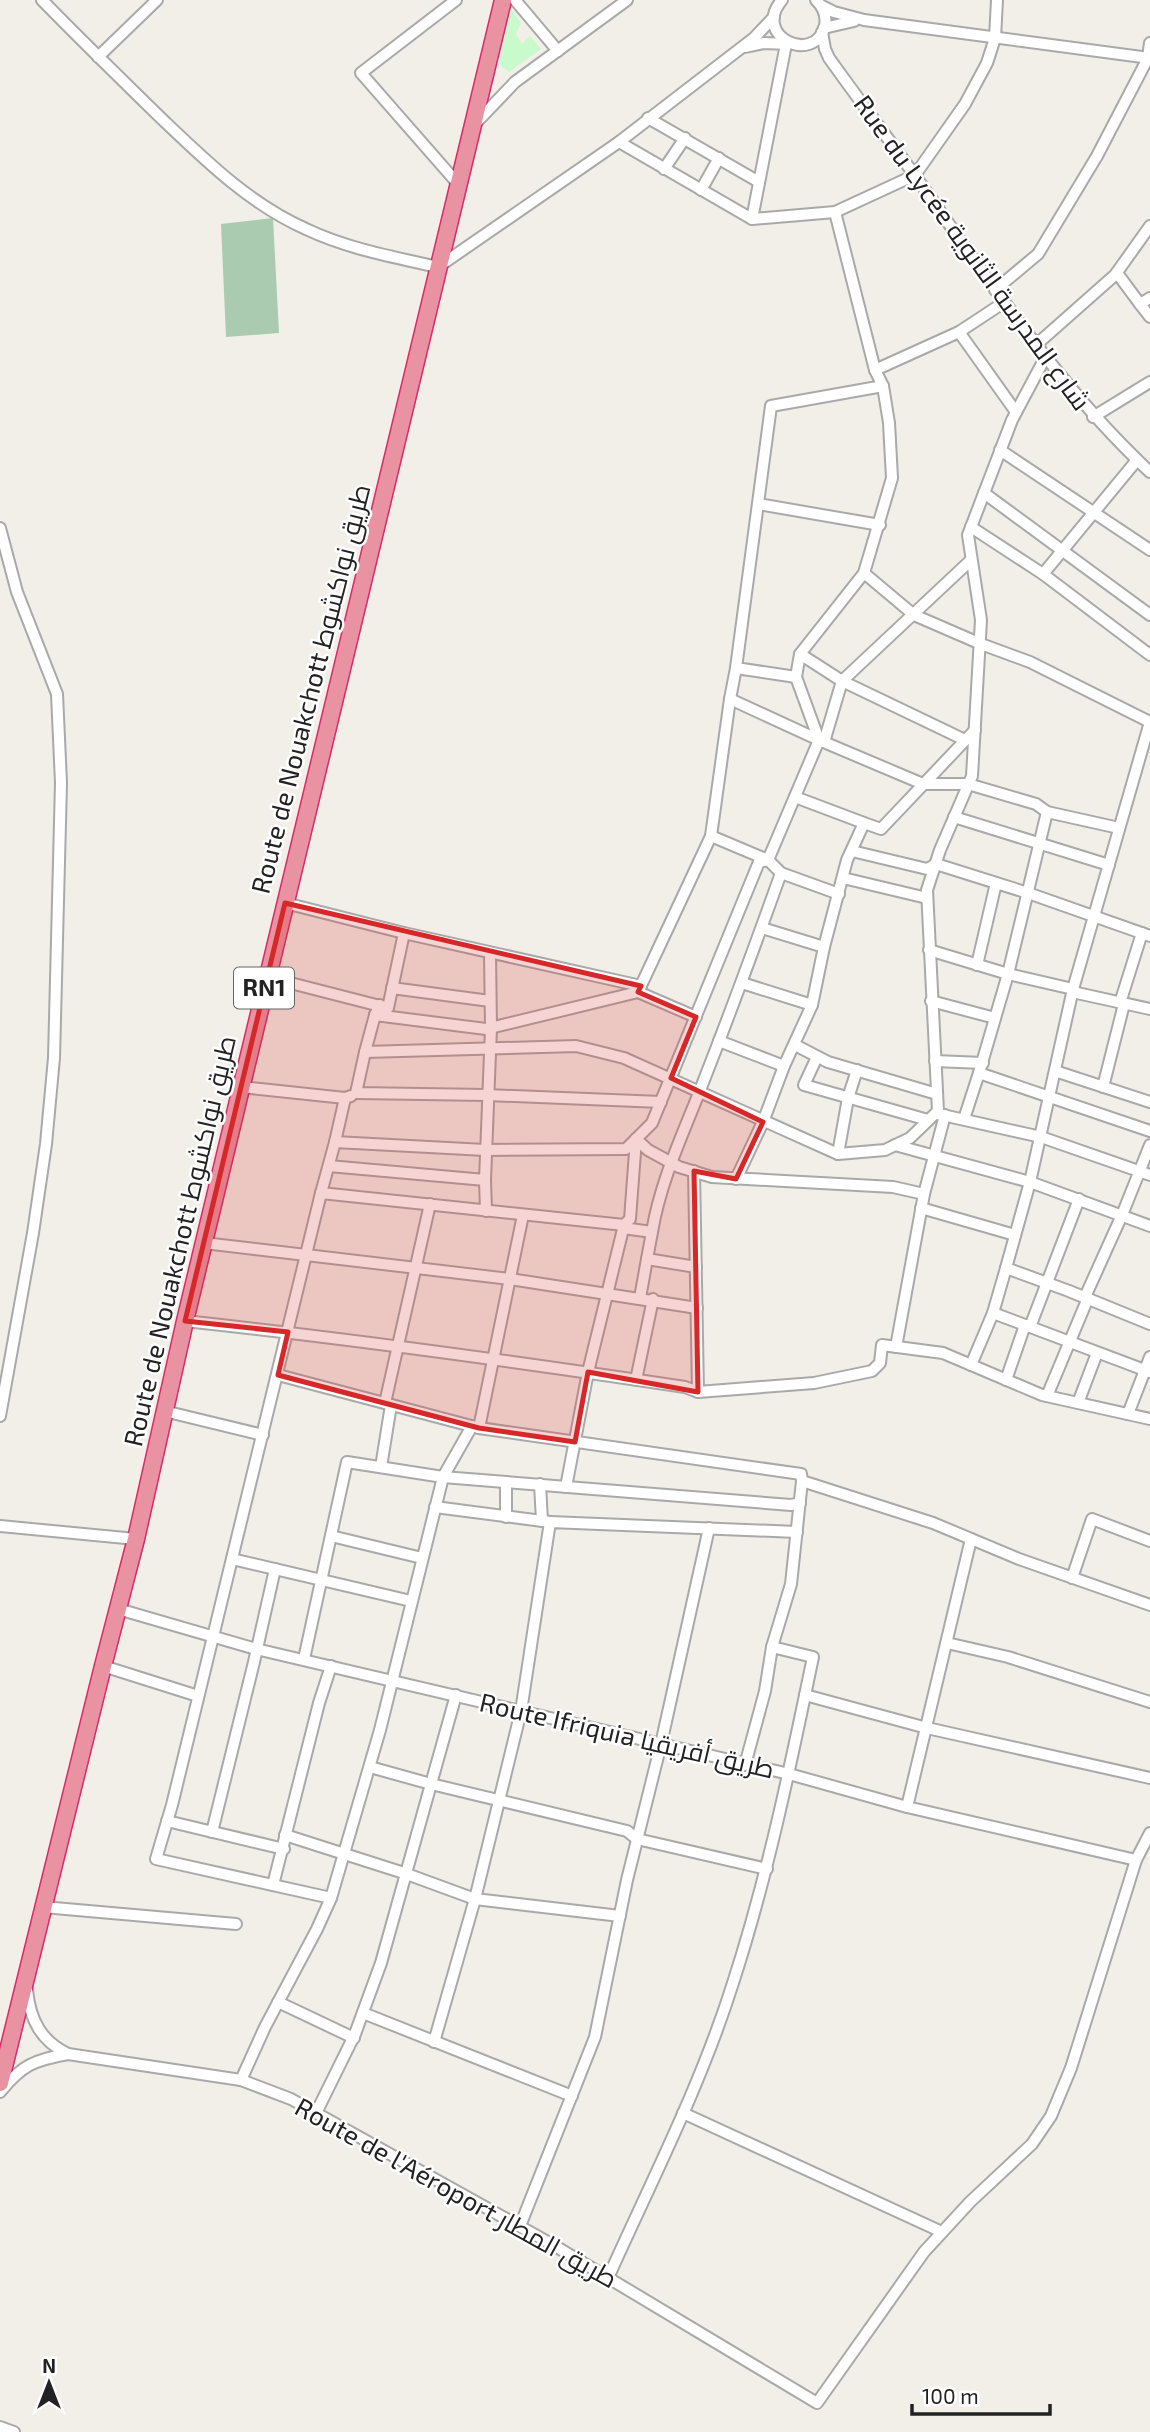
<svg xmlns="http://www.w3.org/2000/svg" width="1150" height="2432" viewBox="0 0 1150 2432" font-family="'Exo 2',Cairo,sans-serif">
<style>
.cemetery{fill:#aacbaf}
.park{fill:#c8facc}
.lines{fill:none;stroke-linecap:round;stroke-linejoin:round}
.minor-casing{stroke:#a9a9a9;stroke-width:14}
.highway-casing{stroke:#dc2a67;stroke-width:19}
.minor{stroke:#fff;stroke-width:10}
.highway{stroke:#e892a2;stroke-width:16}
.marked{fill:#d62828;fill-opacity:0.2;stroke:#d62828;stroke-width:5;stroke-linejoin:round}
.labels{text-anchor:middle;stroke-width:5;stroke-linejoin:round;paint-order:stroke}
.shield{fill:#fff;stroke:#646464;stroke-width:2}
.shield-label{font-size:24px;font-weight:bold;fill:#222}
.street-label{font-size:26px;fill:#222;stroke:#fff}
</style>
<rect width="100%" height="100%" fill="#f2efe9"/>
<path class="cemetery" d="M273,218L279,333L226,337L221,224Z"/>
<path class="park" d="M511,9L521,23L516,34L522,44L530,36L541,49L509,72L499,64Z"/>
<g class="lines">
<defs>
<g id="minor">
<path d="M42,0C82,41 122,80 163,120C207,162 250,204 306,229C348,249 394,257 438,267L619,142L754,38L774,17"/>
<path d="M456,0L361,73L459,185"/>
<path d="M515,0L558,51"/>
<path d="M782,0C751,36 814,66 825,26C827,16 823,7 816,0"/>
<path d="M822,6L834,12L864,20L1150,58"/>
<path d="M824,28L854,21"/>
<path d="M822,32L825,49L829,58C864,107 901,155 935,204C1001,298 1066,394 1150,472"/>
<path d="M745,47L764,43L788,44"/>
<path d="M98,57L157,0"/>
<path d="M648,118L759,182"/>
<path d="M473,126L515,82L627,0"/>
<path d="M619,142L752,219L835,212L915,175L965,104L987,63L995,38L997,0"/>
<path d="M664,169L685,138"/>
<path d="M701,190L719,158"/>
<path d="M752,219L786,44"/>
<path d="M1117,273L1140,304L1150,298"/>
<path d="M995,290L1038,254L1097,156L1148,58L1150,43"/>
<path d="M1140,304L1150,317"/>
<path d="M959,332L1016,412"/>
<path d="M1037,344L1115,275L1150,226"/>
<path d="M875,370L959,332L1003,303"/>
<path d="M1093,417L1150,382"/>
<path d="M1000,450L1150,550"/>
<path d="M984,493L1150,615"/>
<path d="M758,504L880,525"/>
<path d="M971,527L1043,574L1137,460"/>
<path d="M0,528L17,592L57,694L61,783L54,1058L46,1144L33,1233L0,1416"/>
<path d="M864,573L914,615L981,644L1030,662L1150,722L1073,989L1030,1182L1006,1268"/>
<path d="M1043,574L1150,655"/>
<path d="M800,654L842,681L824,742"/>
<path d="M736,668L730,699L819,740L923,784H968L1036,804L1047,812L1008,974L979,1073L1150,1131"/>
<path d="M796,677L736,668L771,406L883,386"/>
<path d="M965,740L842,681L971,560"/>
<path d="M795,797L864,823"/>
<path d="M1047,812L1119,828"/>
<path d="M954,817L1109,865"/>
<path d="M711,836L730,699"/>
<path d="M852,851L927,869L936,864L1028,893L1150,936"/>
<path d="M843,878L927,898"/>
<path d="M285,903L404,933L641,986"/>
<path d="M762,928L824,947"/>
<path d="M929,950L1008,974L1073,989L1077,993L1150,1009"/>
<path d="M977,965L996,883"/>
<path d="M267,977L388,1008L404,933"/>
<path d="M742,983L812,1005"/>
<path d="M392,988L490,1001"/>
<path d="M638,992L696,1017"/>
<path d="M931,1001L995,1018"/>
<path d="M1120,1003L1142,933"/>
<path d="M380,1005L375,1015L365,1052L576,1046L624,1058L838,1154L885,1150L910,1138L938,1111L927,890L940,850L972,776L981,620L968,535L1012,420L1046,356"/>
<path d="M375,1015L486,1029L638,992L711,836L768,860L781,873L839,894"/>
<path d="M719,1041L784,1066"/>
<path d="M795,1045L828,1062L937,1094"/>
<path d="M365,1052L356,1093L487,1095L661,1102"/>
<path d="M817,1057L804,1085L928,1120"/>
<path d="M935,1061L983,1063"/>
<path d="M1055,1071L1150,1102"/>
<path d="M241,1087L345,1098"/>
<path d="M1103,1087L1124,1004"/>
<path d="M938,1114L1041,1137L1150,1175"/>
<path d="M964,1119L979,1073"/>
<path d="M636,1139L648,1150L679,1167L712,1177L893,1187L924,1194"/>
<path d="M335,1142L345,1098L351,1096"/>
<path d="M895,1145L1030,1182L1150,1226"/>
<path d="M838,1154L848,1098L857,1070"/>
<path d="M329,1166L485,1180L491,1028L490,953"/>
<path d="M694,1171L698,1392"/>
<path d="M736,1179L763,1122L784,1066L812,1005L824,947L847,860L864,823L881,829L975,730"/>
<path d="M485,1180L486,1211"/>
<path d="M321,1193L624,1225L588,1372L566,1487"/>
<path d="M921,1208L1015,1235"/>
<path d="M624,1225L630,1219L636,1139"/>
<path d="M623,1228L652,1232C661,1178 685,1130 704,1080C731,1011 756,943 781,873"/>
<path d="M652,1232L647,1259L696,1267"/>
<path d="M204,1243L510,1279L697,1308"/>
<path d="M1085,1297L1122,1215L1150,1145"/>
<path d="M640,1298L647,1259"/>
<path d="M993,1313L1150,1372"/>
<path d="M185,1321C352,1339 519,1362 685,1387L698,1392L814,1383L872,1371L880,1363L882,1345L943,1353L1042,1395L1150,1419"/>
<path d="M1030,1327L1079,1199"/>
<path d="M896,1347L924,1194L945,1115"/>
<path d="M971,1365L993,1313L1006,1268L1069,1291L1150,1324"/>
<path d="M278,1375L479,1428L801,1474L802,1481L933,1523L1019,1559L1150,1605"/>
<path d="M636,1380L653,1299"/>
<path d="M1006,1380L1025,1325"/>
<path d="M1047,1396L1088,1298"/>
<path d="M385,1403L430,1204"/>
<path d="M1078,1403L1097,1353"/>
<path d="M164,1411L263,1435"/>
<path d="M1128,1414L1150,1357"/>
<path d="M479,1428L523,1215"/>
<path d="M381,1467L391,1405"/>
<path d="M506,1482V1517"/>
<path d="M540,1484L542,1521"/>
<path d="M435,1507L550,1522"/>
<path d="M0,1526L136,1539"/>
<path d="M331,1536L422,1558"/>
<path d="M232,1559L411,1601"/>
<path d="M1072,1578L1092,1519L1150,1541"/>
<path d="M118,1609L256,1649L789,1774L907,1807L1136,1860"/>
<path d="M947,1643L1008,1657L1150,1702"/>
<path d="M304,1659L347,1462L443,1477L791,1505L800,1503"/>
<path d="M103,1666L198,1696"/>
<path d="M805,1695L927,1728L1150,1778"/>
<path d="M745,1765L765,1691L772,1647L791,1584L802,1481"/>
<path d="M370,1767L431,1784L456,1695"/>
<path d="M907,1807L971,1539"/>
<path d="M167,1821L284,1849"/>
<path d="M212,1832L254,1662L275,1569"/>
<path d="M285,1835L404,1873L475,1899L620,1916"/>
<path d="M273,1885L319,1703L331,1666"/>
<path d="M331,1898L156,1859L172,1805L321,1193L335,1142L485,1150L626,1149L652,1123L759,862L768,860L819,740L796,677L800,654L864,573L892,478L889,423L883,386L875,370L835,212"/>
<path d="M43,1907L236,1924"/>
<path d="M27,1990C30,2020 41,2041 68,2054L241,2080L291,2099L555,2246L817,2403L924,2252L970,2202L1032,2144L1051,2116L1071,2068L1136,1860L1150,1833"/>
<path d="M278,2002L354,2038"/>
<path d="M363,2013L572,2096"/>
<path d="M434,2042L475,1899L521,1711L550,1522L797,1532"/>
<path d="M241,2080L265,2027L317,1929L331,1898L380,1730L443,1477L472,1426"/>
<path d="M0,2092C22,2065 34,2060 68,2054"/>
<path d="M316,2113L355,2034L381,1963L431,1784L627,1831L637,1839L767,1869"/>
<path d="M683,2113L942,2232"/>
<path d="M520,2226L595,2037L627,1880L661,1744L709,1528"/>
<path d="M608,2278C651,2182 700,2087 732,1986C767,1879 790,1768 813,1657L772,1647"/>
<path d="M0,2427L14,2432"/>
</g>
<path id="highway" d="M0,2083L103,1666L136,1539L185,1321L503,0"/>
</defs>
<use href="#minor" class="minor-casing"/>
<use href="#highway" class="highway-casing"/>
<use href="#minor" class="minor"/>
<use href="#highway" class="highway"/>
</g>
<path class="marked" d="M285,903L641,986L638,992L696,1017L671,1078L763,1122L736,1179L694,1171L698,1392L588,1372L575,1442L479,1428L278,1375L288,1332L185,1321Z"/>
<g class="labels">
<rect class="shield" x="234" y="967.5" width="60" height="41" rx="5"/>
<g class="shield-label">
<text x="264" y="996">RN1</text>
</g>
<g class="street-label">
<text transform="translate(972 253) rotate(54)" y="9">Rue du Lycée شارع المدرسة الثانوية</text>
<text transform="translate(311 689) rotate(-76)" y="9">Route de Nouakchott طريق نواكشوط</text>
<text transform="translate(180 1241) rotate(-77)" y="9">Route de Nouakchott طريق نواكشوط</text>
<text transform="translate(627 1736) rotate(13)" y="9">Route Ifriquia طريق أفريقيا</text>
<text transform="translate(456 2193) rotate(29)" y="9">Route de l'Aéroport طريق المطار</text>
</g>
</g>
<g transform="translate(49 2383)" stroke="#ffffff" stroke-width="5" paint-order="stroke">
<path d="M0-5L12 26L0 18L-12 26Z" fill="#222222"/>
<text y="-10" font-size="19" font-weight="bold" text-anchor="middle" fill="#222222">N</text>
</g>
<path d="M912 2404v10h138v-10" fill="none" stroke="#222222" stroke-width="3.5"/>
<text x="922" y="2404" font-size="21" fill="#222222" stroke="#ffffff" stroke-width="5" paint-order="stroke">100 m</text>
</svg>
